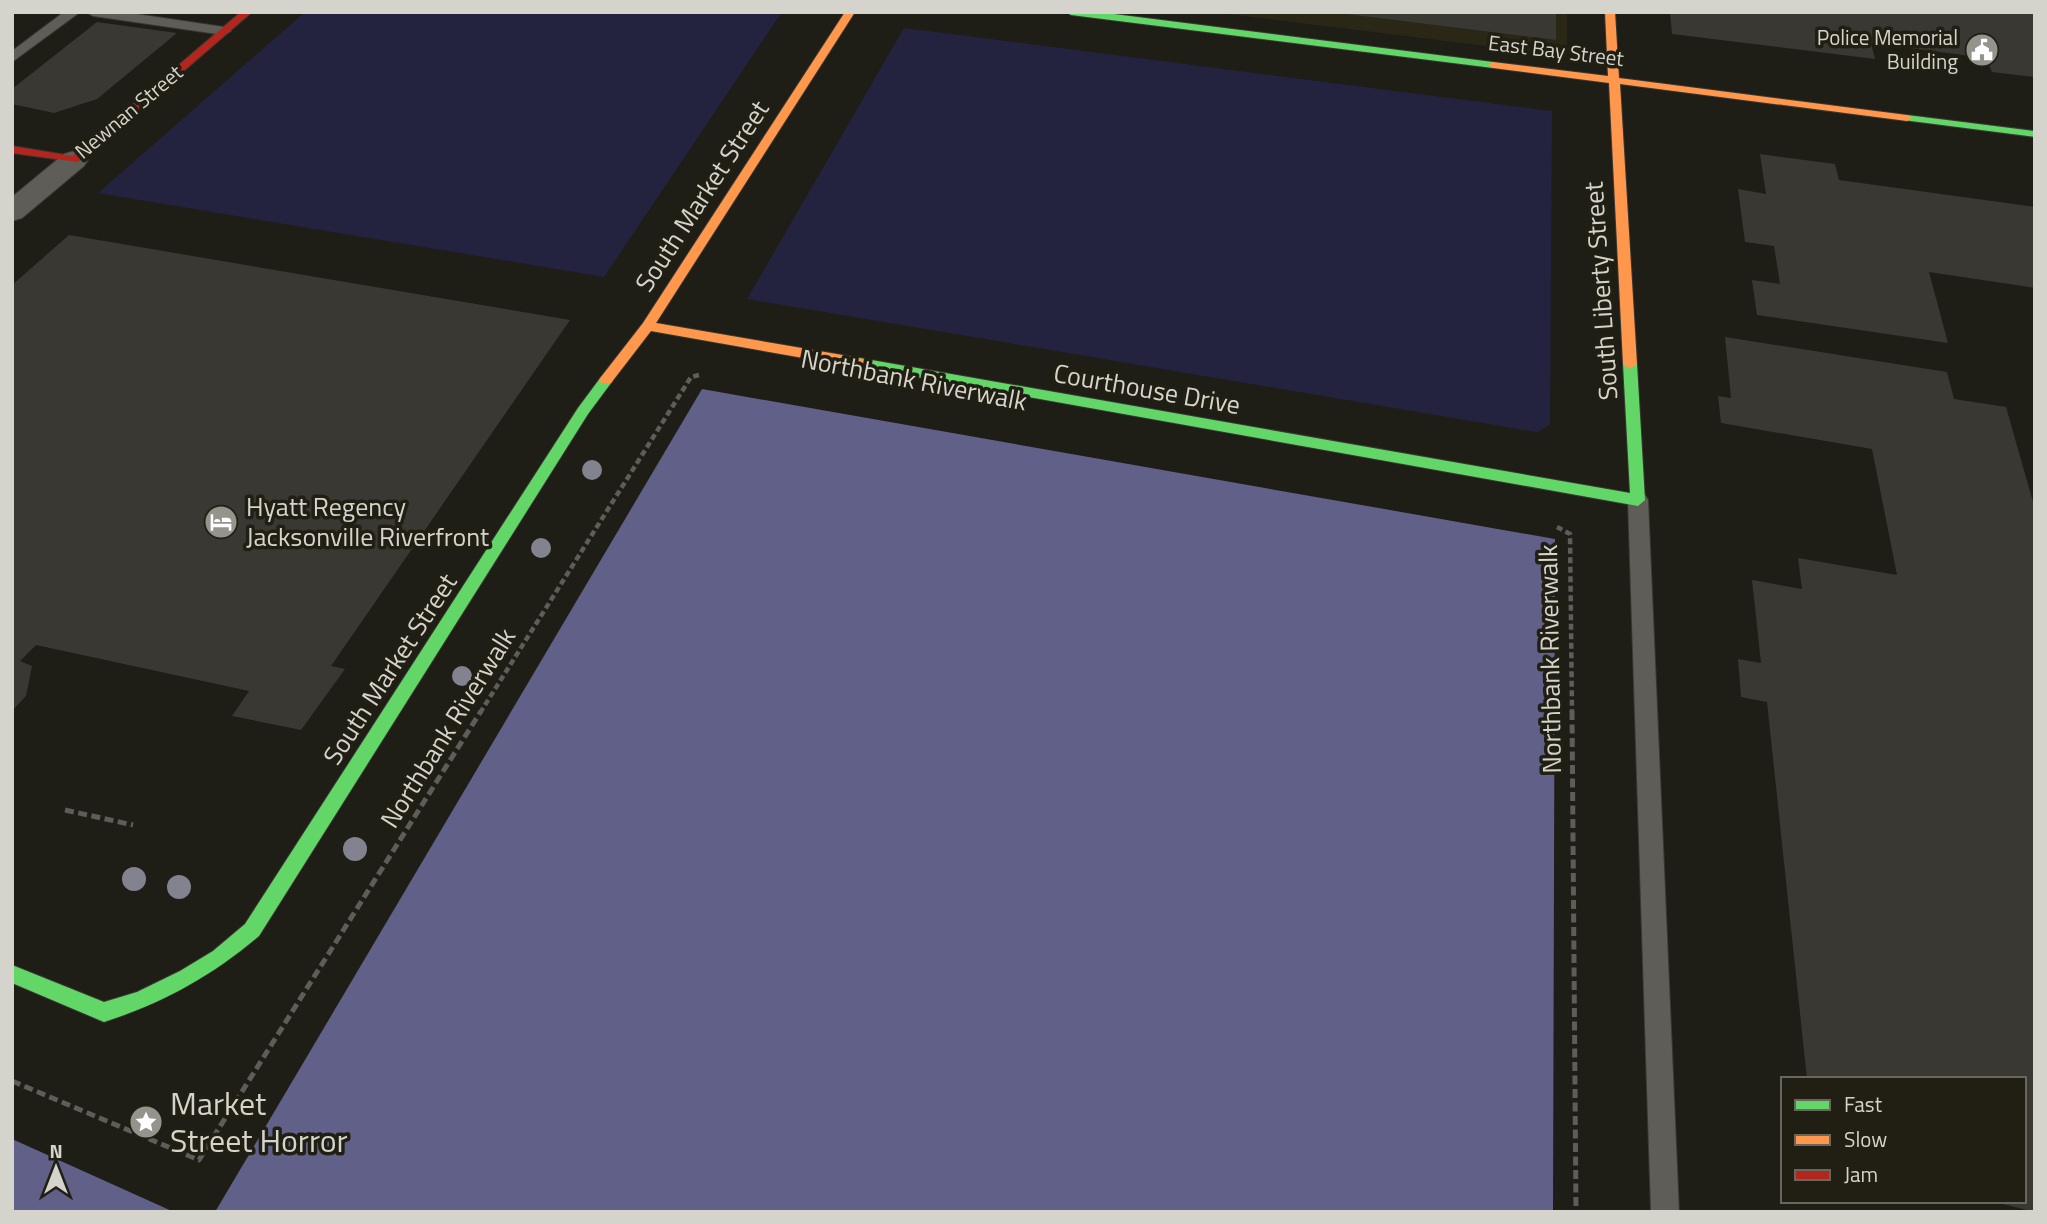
<svg xmlns="http://www.w3.org/2000/svg" width="2047" height="1224" viewBox="0 0 2047 1224" font-family="'Titillium Web',sans-serif">
<style>
.built{fill:#2a2716}
.green{fill:#24233f}
.water{fill:#606088}
.building{fill:#393833}
.lines{fill:none;stroke-linecap:round;stroke-linejoin:round}
.lane-casing{stroke:#393833;stroke-width:2}
.street-casing{stroke:#393833;stroke-width:2}
.fast-casing{stroke:#393833;stroke-width:2}
.slow-casing{stroke:#393833;stroke-width:2}
.jam-casing{stroke:#393833;stroke-width:2}
.path-far1{stroke:#5e5d58;stroke-width:4.5;stroke-dasharray:6 3.5;stroke-linecap:butt}
.path{stroke:#5e5d58;stroke-width:5;stroke-dasharray:9 4.5;stroke-linecap:butt}
.lane{fill:#5e5d58;fill-rule:evenodd}
.street{fill:#5e5d58;fill-rule:evenodd}
.fast{fill:#63d668;fill-rule:evenodd}
.slow{fill:#ff974d;fill-rule:evenodd}
.jam{fill:#b3261e;fill-rule:evenodd}
.tree{fill:#838390}
.labels{text-anchor:middle;stroke-width:7;stroke-linejoin:round;paint-order:stroke}
.far-poi-label{font-size:21px;fill:#d5d4cc;stroke:#211f13;text-anchor:end}
.far-street-label{font-size:21px;fill:#d5d4cc;stroke:#211f13}
.street-label{font-size:26px;fill:#d5d4cc;stroke:#211f13}
.poi-label{font-size:26px;fill:#d5d4cc;stroke:#211f13;text-anchor:start}
.near-poi-label{font-size:32px;fill:#d5d4cc;stroke:#211f13;text-anchor:start}
</style>
<rect width="100%" height="100%" fill="#1e1d16"/>
<path class="built" d="M1211,12H1567V45L1557,51L1542,53Z"/>
<g class="green">
<path d="M305,12H782L604,277L98,193Z"/>
<path d="M904,28L1552,111L1550,425L1537,432L747,299Z"/>
</g>
<g class="water">
<path d="M702,389L1555,539L1553,1212H215Z"/>
<path d="M12,1139L174,1212H12Z"/>
</g>
<g class="building">
<path d="M1346,12H1556V40L1346,14Z"/>
<path d="M1670,12H2035V77L1992,72L1986,58L1871,43L1875,59L1672,34Z"/>
<path d="M97,22L177,33L97,99L54,113L12,104V89Z"/>
<path d="M1760,154L1835,164L1839,180L2035,207V288L1929,272L1948,343L1757,315L1752,280L1780,284L1774,246L1745,242L1738,189L1766,194Z"/>
<path d="M69,235L570,320L331,666L345,669L301,730L232,716L249,691L36,645L20,661L32,666L26,696L12,711V285Z"/>
<path d="M1725,337L1947,372L1954,399L2006,407L2035,509V1212L1995,1202L2024,1201V1079H1807L1767,702L1741,697L1738,659L1761,663L1752,580L1802,589L1798,558L1897,575L1872,449L1721,423L1718,396L1731,398Z"/>
</g>
<g class="lines">
<defs>
<g id="lane">
<path d="M64,12H80L12,62V51Z"/>
<path d="M86,12H123L224,27L231,31L224,35L93,16Z"/>
<path d="M1638,493L1645,495L1648,500L1679,1212H1651L1628,500L1631,495Z"/>
</g>
<path id="street" d="M74,151L84,154L88,160L84,166L22,218L12,221V197L64,154Z"/>
<g id="fast">
<path d="M1066,12H1098L1493,62L1498,65L1493,68L1071,15Z"/>
<path d="M1907,115L2035,131V137L1903,120L1901,118Z"/>
<path d="M860,358L1630,493L1623,364L1630,359L1637,364L1645,500L1638,506L855,366L853,363Z"/>
<path d="M606,375L613,380L611,383L588,414L259,936C212,976 163,1003 104,1022L12,983V965L104,1002L137,992L180,971L213,951L245,924L578,408L601,377Z"/>
</g>
<g id="slow">
<path d="M845,12H855L656,323L860,358L867,363L865,366L860,368L651,331L611,383H601L599,380L601,377L643,323Z"/>
<path d="M1605,12H1615L1619,78L1907,115L1913,118L1907,121L1620,84L1637,364L1630,369L1623,364L1609,83L1493,68L1488,65L1493,62L1608,76Z"/>
</g>
<path id="jam" d="M241,12H252L78,162L12,153V146L72,156Z"/>
</defs>
<use href="#lane" class="lane-casing"/>
<use href="#street" class="street-casing"/>
<use href="#fast" class="fast-casing"/>
<use href="#slow" class="slow-casing"/>
<use href="#jam" class="jam-casing"/>
<g class="path-far1">
<path d="M1557,527L1570,534L1572,713"/>
<path d="M480,713L691,377L699,375"/>
</g>
<g class="path">
<path d="M1572,711L1576,1212"/>
<path d="M65,810L133,825"/>
<path d="M12,1081L199,1160L481,711"/>
</g>
<use href="#lane" class="lane"/>
<use href="#street" class="street"/>
<use href="#fast" class="fast"/>
<use href="#slow" class="slow"/>
<use href="#jam" class="jam"/>
</g>
<g class="tree">
<circle cx="592" cy="470" r="10"/>
<circle cx="541" cy="548" r="10"/>
<circle cx="462" cy="676" r="10"/>
<circle cx="355" cy="849" r="12"/>
<circle cx="134" cy="879" r="12"/>
<circle cx="179" cy="887" r="12"/>
</g>
<defs>
<symbol id="civic-disc" viewBox="-11 -11 22 22"><circle r="9.5" fill="#95948c" stroke="#211f13"/><path d="M-.6-6.5H3V-4.5H.6V-3L4-1V1h2V6H-6V1h2V-1L-.6-3ZM-1.2 2.5V6h2.4V2.5Z" fill="#fff"/></symbol>
<symbol id="hotel-disc" viewBox="-11 -11 22 22"><circle r="9.5" fill="#95948c" stroke="#211f13"/><path d="M-6-4.5h1.5V1H6V5H4.5V3h-9V5H-6ZM-4 0a1.8 1.8 0 1 1 3.6 0ZM.5 0V-2.5h3Q6-2.5 6 0Z" fill="#fff"/></symbol>
<symbol id="sight-disc" viewBox="-11 -11 22 22"><circle r="9.5" fill="#95948c" stroke="#211f13"/><path d="M0-6L1.8-2.2L6-1.7L2.9 1.2L3.7 5.4L0 3.3L-3.7 5.4L-2.9 1.2L-6-1.7L-1.8-2.2Z" fill="#fff"/></symbol>
</defs>
<g fill-rule="evenodd">
<use href="#civic-disc" x="1963" y="31" width="38" height="38"/>
<use href="#hotel-disc" x="202" y="503" width="38" height="38"/>
<use href="#sight-disc" x="127" y="1103" width="38" height="38"/>
</g>
<g class="labels">
<g class="far-poi-label">
<text x="1958" y="45">Police Memorial<tspan x="1958" dy="24">Building</tspan></text>
</g>
<g class="far-street-label">
<text transform="translate(1556 51) rotate(7)" y="7">East Bay Street</text>
<text transform="translate(129 112) rotate(-40)" y="7">Newnan Street</text>
</g>
<g class="street-label">
<text transform="translate(702 196) rotate(-57)" y="9">South Market Street</text>
<text transform="translate(1601 291) rotate(-94)" y="9">South Liberty Street</text>
<text transform="translate(914 380) rotate(11)" y="9">Northbank Riverwalk</text>
<text transform="translate(1147 389) rotate(10)" y="9">Courthouse Drive</text>
<text transform="translate(1550 659) rotate(-91)" y="9">Northbank Riverwalk</text>
<text transform="translate(390 669) rotate(-57)" y="9">South Market Street</text>
<text transform="translate(448 728) rotate(-58)" y="9">Northbank Riverwalk</text>
</g>
<g class="poi-label">
<text x="246" y="516">Hyatt Regency<tspan x="246" dy="30">Jacksonville Riverfront</tspan></text>
</g>
<g class="near-poi-label">
<text x="170" y="1115">Market<tspan x="170" dy="37">Street Horror</tspan></text>
</g>
</g>
<rect width="2047" height="1224" fill="none" stroke="#d5d4cc" stroke-width="28"/>
<rect x="1781" y="1077" width="245" height="126" fill="#211f13" stroke="#69675d" stroke-width="2"/>
<rect x="1795" y="1100" width="35" height="10" fill="#63d668" stroke="#69675d" stroke-width="2"/>
<text x="1844" y="1112" font-size="21" fill="#d5d4cc">Fast</text>
<rect x="1795" y="1135" width="35" height="10" fill="#ff974d" stroke="#69675d" stroke-width="2"/>
<text x="1844" y="1147" font-size="21" fill="#d5d4cc">Slow</text>
<rect x="1795" y="1170" width="35" height="10" fill="#b3261e" stroke="#69675d" stroke-width="2"/>
<text x="1844" y="1182" font-size="21" fill="#d5d4cc">Jam</text>
<g transform="translate(56 1168)" stroke="#211f13" stroke-width="5" paint-order="stroke">
<path d="M0-5L12 26L0 18L-12 26Z" fill="#d5d4cc"/>
<text y="-10" font-size="19" font-weight="bold" text-anchor="middle" fill="#d5d4cc">N</text>
</g>
</svg>
